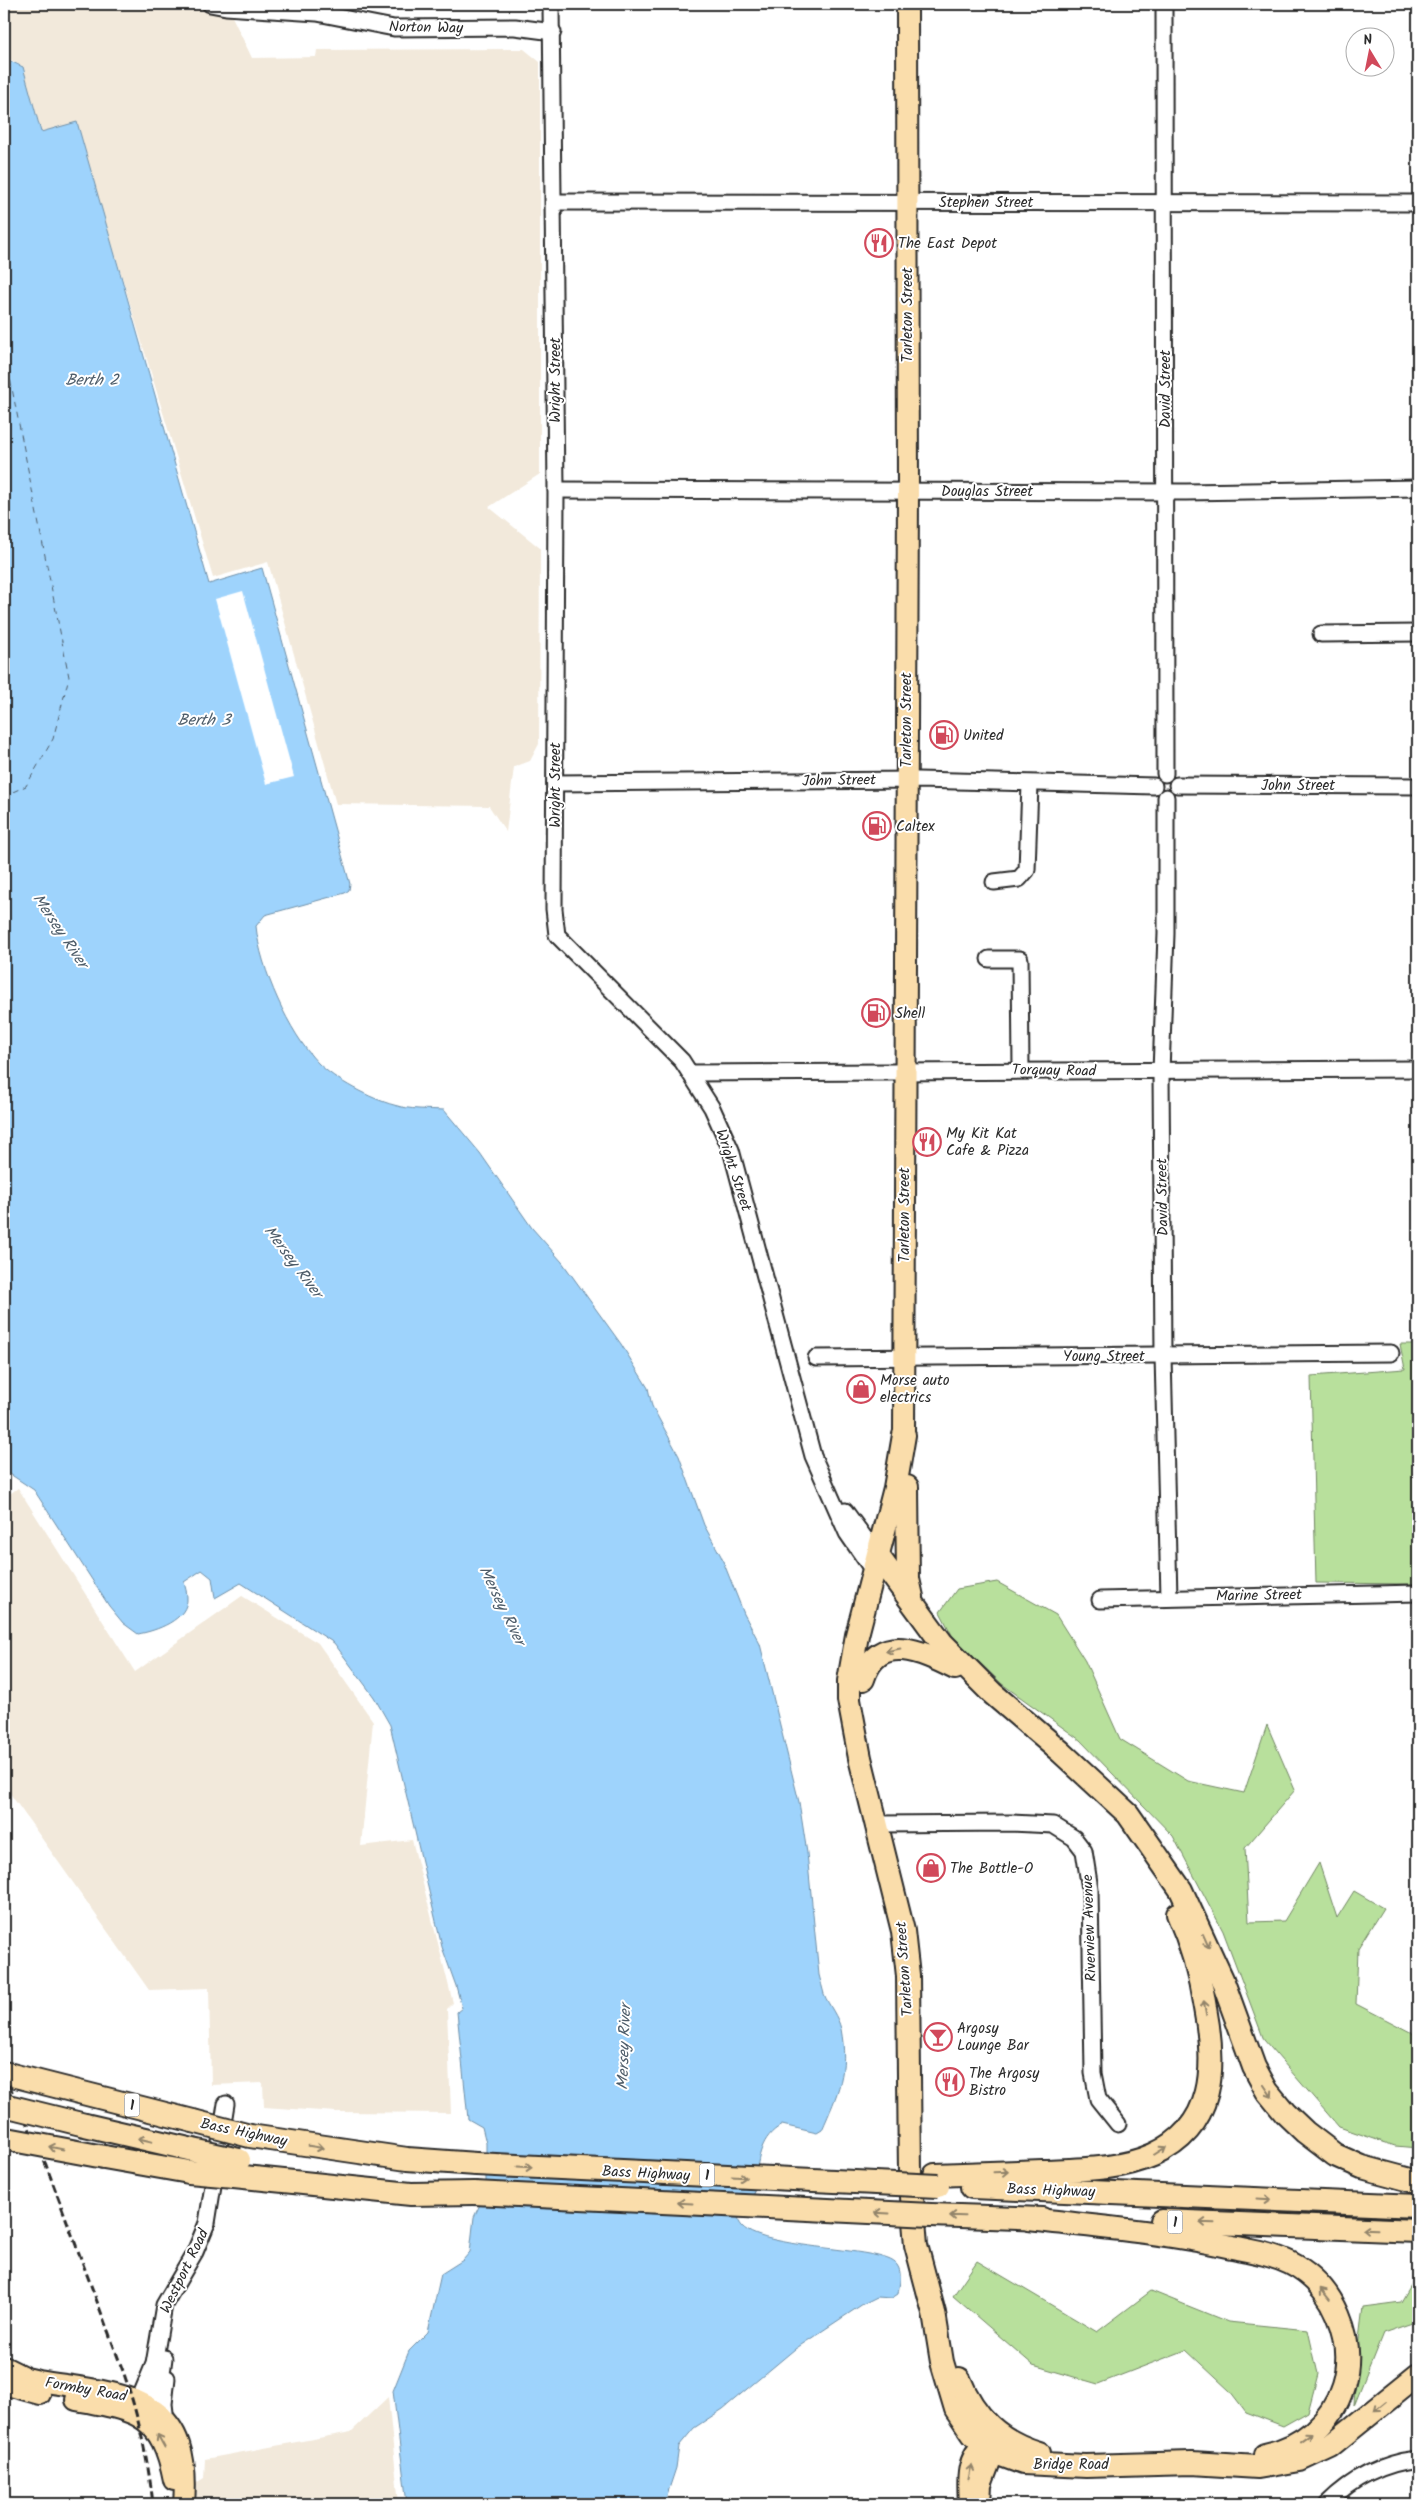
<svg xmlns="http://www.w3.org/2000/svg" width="1422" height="2508" viewBox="0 0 1422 2508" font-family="Kalam,sans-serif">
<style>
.built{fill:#f2e9db}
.green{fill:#b8e09c;stroke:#728664}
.water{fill:#9ed3fc;stroke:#7090a8}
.pier{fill:#fff}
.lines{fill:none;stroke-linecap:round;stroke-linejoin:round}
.ferry{stroke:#4e5d6a;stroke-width:1;stroke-dasharray:6 5;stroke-linecap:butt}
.minor-casing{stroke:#2b2b2b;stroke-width:19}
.major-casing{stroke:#2b2b2b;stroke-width:24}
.highway-casing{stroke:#2b2b2b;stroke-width:26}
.minor{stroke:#fff;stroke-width:15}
.major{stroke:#faddab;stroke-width:20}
.highway{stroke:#faddab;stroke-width:22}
.rail{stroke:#2b2b2b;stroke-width:3;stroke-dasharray:8 4;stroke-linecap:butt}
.highway-bridge-casing{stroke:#2b2b2b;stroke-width:26;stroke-linecap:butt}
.highway-bridge{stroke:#faddab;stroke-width:22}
.oneway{stroke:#92846b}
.labels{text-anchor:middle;stroke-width:4;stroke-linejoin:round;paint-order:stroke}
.shield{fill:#fff;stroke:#6b6b6b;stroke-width:1}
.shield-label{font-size:14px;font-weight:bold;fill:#2b2b2b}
.street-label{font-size:15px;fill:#2b2b2b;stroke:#fff}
.poi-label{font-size:15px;fill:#2b2b2b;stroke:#fff;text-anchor:start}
.water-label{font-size:16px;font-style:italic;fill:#4e5d6a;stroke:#fff}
</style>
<rect width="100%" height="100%" fill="#fff"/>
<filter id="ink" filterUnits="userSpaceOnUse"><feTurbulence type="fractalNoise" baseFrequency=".02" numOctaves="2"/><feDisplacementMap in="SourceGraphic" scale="10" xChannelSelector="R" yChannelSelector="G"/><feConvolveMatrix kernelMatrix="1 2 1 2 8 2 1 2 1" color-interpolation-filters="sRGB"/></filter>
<g filter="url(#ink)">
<g class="built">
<path d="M4,4H226L252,58L316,57L317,50L524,49L540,62V474L489,507L540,548L539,744L530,761L514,767L506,832L489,806L336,804L268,562L213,578L77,128L43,137L22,66L4,56Z"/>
<path d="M18,1488L135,1672L242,1596L318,1643L373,1721L361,1846L412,1840L453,2003L447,2009L451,2113L336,2112L264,2107L263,2083L211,2085L209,1988L149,1990L4,1785V1498Z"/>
<path d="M388,2397L399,2504H197L196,2483L204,2478L205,2459L351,2432Z"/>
</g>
<g class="green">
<path d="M1400,1344H1418V1584L1316,1583L1311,1376L1405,1369Z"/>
<path d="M997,1582L1056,1615L1085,1661L1120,1739L1188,1781L1244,1793L1267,1725L1295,1790L1245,1848L1249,1922L1284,1921L1319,1863L1337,1918L1354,1891L1383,1908L1358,1948L1356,2004L1418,2036V2148L1395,2146L1339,2127L1264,2040L1223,1931L1173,1836L1080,1740L1002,1684L953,1637L940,1612L957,1589Z"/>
<path d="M977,2261L1097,2332L1151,2291L1228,2322L1308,2330L1318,2374L1308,2412L1283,2426L1246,2412L1230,2391L1186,2350L1098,2384L1033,2365L953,2296Z"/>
<path d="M1418,2273V2321L1383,2333L1354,2405L1356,2363L1363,2307L1401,2302Z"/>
</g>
<path class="water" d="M4,58L23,67L41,132L77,122L209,584L262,568L350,884L349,890L345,893L265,915L256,926C260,968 289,1033 318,1063C335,1080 371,1099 394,1105C410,1110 428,1109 444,1110L480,1153L532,1228L562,1262L621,1344L648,1388L652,1406L679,1456L704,1525L721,1556L744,1614L760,1644L799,1802L807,1853L819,1975C821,1981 822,1988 824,1994C829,2006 838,2016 841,2029C849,2071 838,2093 822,2130L817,2133L782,2125C760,2137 759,2157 755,2180C755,2185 754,2191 753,2195C749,2203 736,2212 739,2221C748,2251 884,2245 897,2265C903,2273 899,2285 898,2294L892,2298L877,2297L863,2304L795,2349L723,2409L694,2428L679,2446L676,2468L664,2504H407L393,2391L409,2351L428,2332L441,2274L463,2260L470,2252L474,2217L486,2192V2143L482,2127L468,2119L457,2012L462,2008L456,1986L442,1947L390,1725L374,1697L334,1643L241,1583L215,1598L212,1578L202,1570L184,1582C185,1587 187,1592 187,1597C189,1620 155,1631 138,1634L123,1623L109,1606L34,1490L4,1470Z"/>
<path class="pier" d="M243,591L294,777L266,784L215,599Z"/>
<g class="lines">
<path class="ferry" d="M4,348L69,677L53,739L26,786L4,796"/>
<defs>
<g id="minor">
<path d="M210,4L226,7L317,13L394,28L515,27L553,32"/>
<path d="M551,4L556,490L554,909L557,935L682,1061L712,1108L731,1150L813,1456L847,1533L874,1572"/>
<path d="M1164,4L1165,774"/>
<path d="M554,202L1418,203"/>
<path d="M556,490L1186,492L1418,488"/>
<path d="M1321,634L1418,633"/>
<path d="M555,783L918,780L1154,786"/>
<path d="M1177,785L1418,786"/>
<path d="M1166,797V934L1161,1072L1163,1356L1169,1597"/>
<path d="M994,882L1019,879L1027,870L1030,784"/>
<path d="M989,959H1020L1021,1069"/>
<path d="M690,1073L1418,1069"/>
<path d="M816,1358L1391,1353"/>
<path d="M845,1511L878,1556"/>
<path d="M1100,1600L1418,1593"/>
<path d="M878,1824L1011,1823L1053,1825L1074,1838L1084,1851L1090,1889L1093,2073L1098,2099L1118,2124"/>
<path d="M138,2411L139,2400L154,2364L164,2305L195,2252L207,2223L226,2104"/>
<path d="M143,2416C156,2401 162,2378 164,2358"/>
<path d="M166,2421L164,2404L167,2378"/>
<path d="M1327,2504C1352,2479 1383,2463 1418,2459"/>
</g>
<g id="major">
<path d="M904,1435L908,491L907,4"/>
<path d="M4,2367L26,2378L39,2381C125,2395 193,2392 184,2504"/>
<path d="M4,2384L40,2394"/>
<path d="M76,2400C136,2411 161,2413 174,2480"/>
<path d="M969,2504C968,2484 965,2459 984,2444"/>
<path d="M980,2504L981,2485L994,2451"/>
</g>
<g id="highway">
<path d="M904,1435L895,1488L857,1635L849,1681V1700L860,1758L903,1931L908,1976L910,2173L916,2245L934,2313L942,2362L956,2409L973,2434L984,2444L1001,2455L1023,2463L1086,2466L1192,2463L1258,2467L1300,2460L1330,2446L1418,2375"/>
<path d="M907,1487L908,1579L912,1597"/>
<path d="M878,1556L942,1643L992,1693L1061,1752L1128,1814L1181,1890L1222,1979L1254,2067L1267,2091L1285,2113L1305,2132L1335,2155L1362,2167L1418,2182"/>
<path d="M863,1679C878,1630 923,1652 955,1668"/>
<path d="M4,2073L193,2121"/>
<path d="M85,2125L193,2150"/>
<path d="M250,2136L407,2159L476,2164"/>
<path d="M104,2157L189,2172"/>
<path d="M935,2175C971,2174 1008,2172 1045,2171C1081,2169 1119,2170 1153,2155C1216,2127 1216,2066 1205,2008C1200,1975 1192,1945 1178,1914"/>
<path d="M234,2176L411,2194L474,2193"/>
<path d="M972,2187L1418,2206"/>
<path d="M931,2215L1042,2219"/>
<path d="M1029,2219C1097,2227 1165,2232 1232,2247C1252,2251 1271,2254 1290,2263C1334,2285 1357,2339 1343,2386C1332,2423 1302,2447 1265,2455"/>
<path d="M1162,2221L1418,2231"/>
<path d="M959,2379C974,2417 999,2441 1039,2453"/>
</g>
</defs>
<use href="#minor" class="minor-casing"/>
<use href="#major" class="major-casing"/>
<use href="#highway" class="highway-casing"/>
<use href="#minor" class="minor"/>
<use href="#major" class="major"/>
<use href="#highway" class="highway"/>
<path class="rail" d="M4,2074L46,2165L123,2371C138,2414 148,2459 153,2504"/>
<defs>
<g id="highway-bridge">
<path d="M4,2105L85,2125"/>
<path d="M193,2121L250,2136"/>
<path d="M7,2139L104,2157"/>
<path d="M193,2150L239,2160"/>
<path d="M476,2164L938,2186"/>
<path d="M189,2172L234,2176"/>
<path d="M474,2193L931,2215"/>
</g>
</defs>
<use href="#highway-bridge" class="highway-bridge-casing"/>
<use href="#highway-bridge" class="highway-bridge"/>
</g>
<defs><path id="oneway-shaft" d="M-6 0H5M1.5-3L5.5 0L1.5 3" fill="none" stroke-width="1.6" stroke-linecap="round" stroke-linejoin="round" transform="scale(1.25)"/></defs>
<g class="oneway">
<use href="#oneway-shaft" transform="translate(893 1650) rotate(169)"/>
<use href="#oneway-shaft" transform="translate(1206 1941) rotate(66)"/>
<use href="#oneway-shaft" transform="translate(1205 2008) rotate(-100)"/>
<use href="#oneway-shaft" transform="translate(1268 2091) rotate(56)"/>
<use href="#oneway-shaft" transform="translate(145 2140) rotate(-167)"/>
<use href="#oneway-shaft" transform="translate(316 2147) rotate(9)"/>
<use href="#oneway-shaft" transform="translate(56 2148) rotate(-169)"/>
<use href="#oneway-shaft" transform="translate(1160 2151) rotate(-32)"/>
<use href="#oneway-shaft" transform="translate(525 2167) rotate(3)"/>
<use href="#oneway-shaft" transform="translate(1001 2172) rotate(-2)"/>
<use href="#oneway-shaft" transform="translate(739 2177) rotate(3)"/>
<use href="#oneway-shaft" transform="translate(1264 2199) rotate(3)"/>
<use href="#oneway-shaft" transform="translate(685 2203) rotate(-177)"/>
<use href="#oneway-shaft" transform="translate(882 2213) rotate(-177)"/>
<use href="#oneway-shaft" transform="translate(957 2216) rotate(-178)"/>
<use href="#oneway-shaft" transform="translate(1207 2223) rotate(-178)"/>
<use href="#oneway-shaft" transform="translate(1370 2229) rotate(-178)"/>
<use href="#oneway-shaft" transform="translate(1325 2294) rotate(-129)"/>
<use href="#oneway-shaft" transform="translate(1380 2406) rotate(141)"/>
<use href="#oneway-shaft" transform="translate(1306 2437) rotate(-36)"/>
<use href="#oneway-shaft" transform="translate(161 2441) rotate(-119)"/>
<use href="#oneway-shaft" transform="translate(970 2472) rotate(-78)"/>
</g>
</g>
<defs>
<symbol id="restaurant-ring" viewBox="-11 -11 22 22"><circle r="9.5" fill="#fff" stroke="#d1495b" stroke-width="1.5"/><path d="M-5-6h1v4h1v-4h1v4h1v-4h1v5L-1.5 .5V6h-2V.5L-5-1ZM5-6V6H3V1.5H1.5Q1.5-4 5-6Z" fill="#d1495b"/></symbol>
<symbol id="fuel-ring" viewBox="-11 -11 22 22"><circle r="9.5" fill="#fff" stroke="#d1495b" stroke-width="1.5"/><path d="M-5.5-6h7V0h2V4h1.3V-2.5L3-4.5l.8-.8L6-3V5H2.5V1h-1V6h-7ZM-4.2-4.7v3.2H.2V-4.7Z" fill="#d1495b"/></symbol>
<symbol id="shop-ring" viewBox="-11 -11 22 22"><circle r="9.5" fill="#fff" stroke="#d1495b" stroke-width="1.5"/><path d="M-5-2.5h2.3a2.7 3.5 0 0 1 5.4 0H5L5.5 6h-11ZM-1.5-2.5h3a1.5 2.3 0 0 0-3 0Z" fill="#d1495b"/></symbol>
<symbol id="bar-ring" viewBox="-11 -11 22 22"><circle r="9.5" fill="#fff" stroke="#d1495b" stroke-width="1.5"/><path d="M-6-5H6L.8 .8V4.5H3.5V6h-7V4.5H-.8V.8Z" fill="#d1495b"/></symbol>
</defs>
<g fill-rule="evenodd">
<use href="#restaurant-ring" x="863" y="227" width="32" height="32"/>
<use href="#fuel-ring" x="928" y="719" width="32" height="32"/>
<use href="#fuel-ring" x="861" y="810" width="32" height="32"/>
<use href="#fuel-ring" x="860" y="997" width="32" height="32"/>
<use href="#restaurant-ring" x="911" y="1126" width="32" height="32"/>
<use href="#shop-ring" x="845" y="1373" width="32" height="32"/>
<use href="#shop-ring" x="915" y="1852" width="32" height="32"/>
<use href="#bar-ring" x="922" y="2021" width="32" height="32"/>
<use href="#restaurant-ring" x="934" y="2066" width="32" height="32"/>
</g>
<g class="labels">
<g class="shield">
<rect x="124.5" y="2093.5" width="15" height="23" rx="4"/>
<rect x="699.5" y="2163.5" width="15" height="23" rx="4"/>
<rect x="1167.5" y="2210.5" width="15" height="23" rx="4"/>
</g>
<g class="shield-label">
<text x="132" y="2110">1</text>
<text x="707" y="2180">1</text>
<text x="1175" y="2227">1</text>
</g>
<g class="street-label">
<text transform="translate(426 27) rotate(1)" y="5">Norton Way</text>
<text x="986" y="207">Stephen Street</text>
<text transform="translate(907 315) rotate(-90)" y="5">Tarleton Street</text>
<text transform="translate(555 380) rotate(-90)" y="5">Wright Street</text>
<text transform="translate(1165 389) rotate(-90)" y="5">David Street</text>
<text x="987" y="496">Douglas Street</text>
<text transform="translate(906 720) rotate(-90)" y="5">Tarleton Street</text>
<text transform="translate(839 780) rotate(-1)" y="5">John Street</text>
<text transform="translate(555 785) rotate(-90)" y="5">Wright Street</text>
<text x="1298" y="790">John Street</text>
<text transform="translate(1054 1070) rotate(1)" y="5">Torquay Road</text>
<text transform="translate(734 1170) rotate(72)" y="5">Wright Street</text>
<text transform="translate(1162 1197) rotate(-91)" y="5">David Street</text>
<text transform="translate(904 1215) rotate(-90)" y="5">Tarleton Street</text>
<text x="1104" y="1361">Young Street</text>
<text transform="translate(1259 1595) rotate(-1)" y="5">Marine Street</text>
<text transform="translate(1089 1928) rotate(-92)" y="5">Riverview Avenue</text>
<text transform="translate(904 1969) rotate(-94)" y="5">Tarleton Street</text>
<text transform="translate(244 2132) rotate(12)" y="5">Bass Highway</text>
<text transform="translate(646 2173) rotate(3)" y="5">Bass Highway</text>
<text transform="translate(1051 2190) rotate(2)" y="5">Bass Highway</text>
<text transform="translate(184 2271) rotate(-64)" y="5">Westport Road</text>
<text transform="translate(86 2389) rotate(10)" y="5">Formby Road</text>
<text x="1071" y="2469">Bridge Road</text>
</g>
<g class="poi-label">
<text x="898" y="248">The East Depot</text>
<text x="963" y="740">United</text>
<text x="896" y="831">Caltex</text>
<text x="895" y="1018">Shell</text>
<text x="946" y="1138">My Kit Kat<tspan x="946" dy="17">Cafe &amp; Pizza</tspan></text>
<text x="880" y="1385">Morse auto<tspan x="880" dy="17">electrics</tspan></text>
<text x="950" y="1873">The Bottle-O</text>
<text x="957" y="2033">Argosy<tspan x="957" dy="17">Lounge Bar</tspan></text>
<text x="969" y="2078">The Argosy<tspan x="969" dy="17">Bistro</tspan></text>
</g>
<g class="water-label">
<text x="92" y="385">Berth 2</text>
<text x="204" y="725">Berth 3</text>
<text transform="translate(61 930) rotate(56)" y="6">Mersey River</text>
<text transform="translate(294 1261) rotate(53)" y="6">Mersey River</text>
<text transform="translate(503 1605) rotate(64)" y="6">Mersey River</text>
<text transform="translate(623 2047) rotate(-88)" y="6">Mersey River</text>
</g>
</g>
<rect width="1422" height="2508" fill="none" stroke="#fff" stroke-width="20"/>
<rect x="10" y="10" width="1402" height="2488" fill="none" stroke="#2b2b2b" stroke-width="2" filter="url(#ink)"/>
<g transform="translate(1370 52) rotate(350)"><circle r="24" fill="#ffffff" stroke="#aaaaaa"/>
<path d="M0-4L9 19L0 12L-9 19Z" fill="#d1495b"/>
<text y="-8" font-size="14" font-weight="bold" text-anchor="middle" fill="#2b2b2b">N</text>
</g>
</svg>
